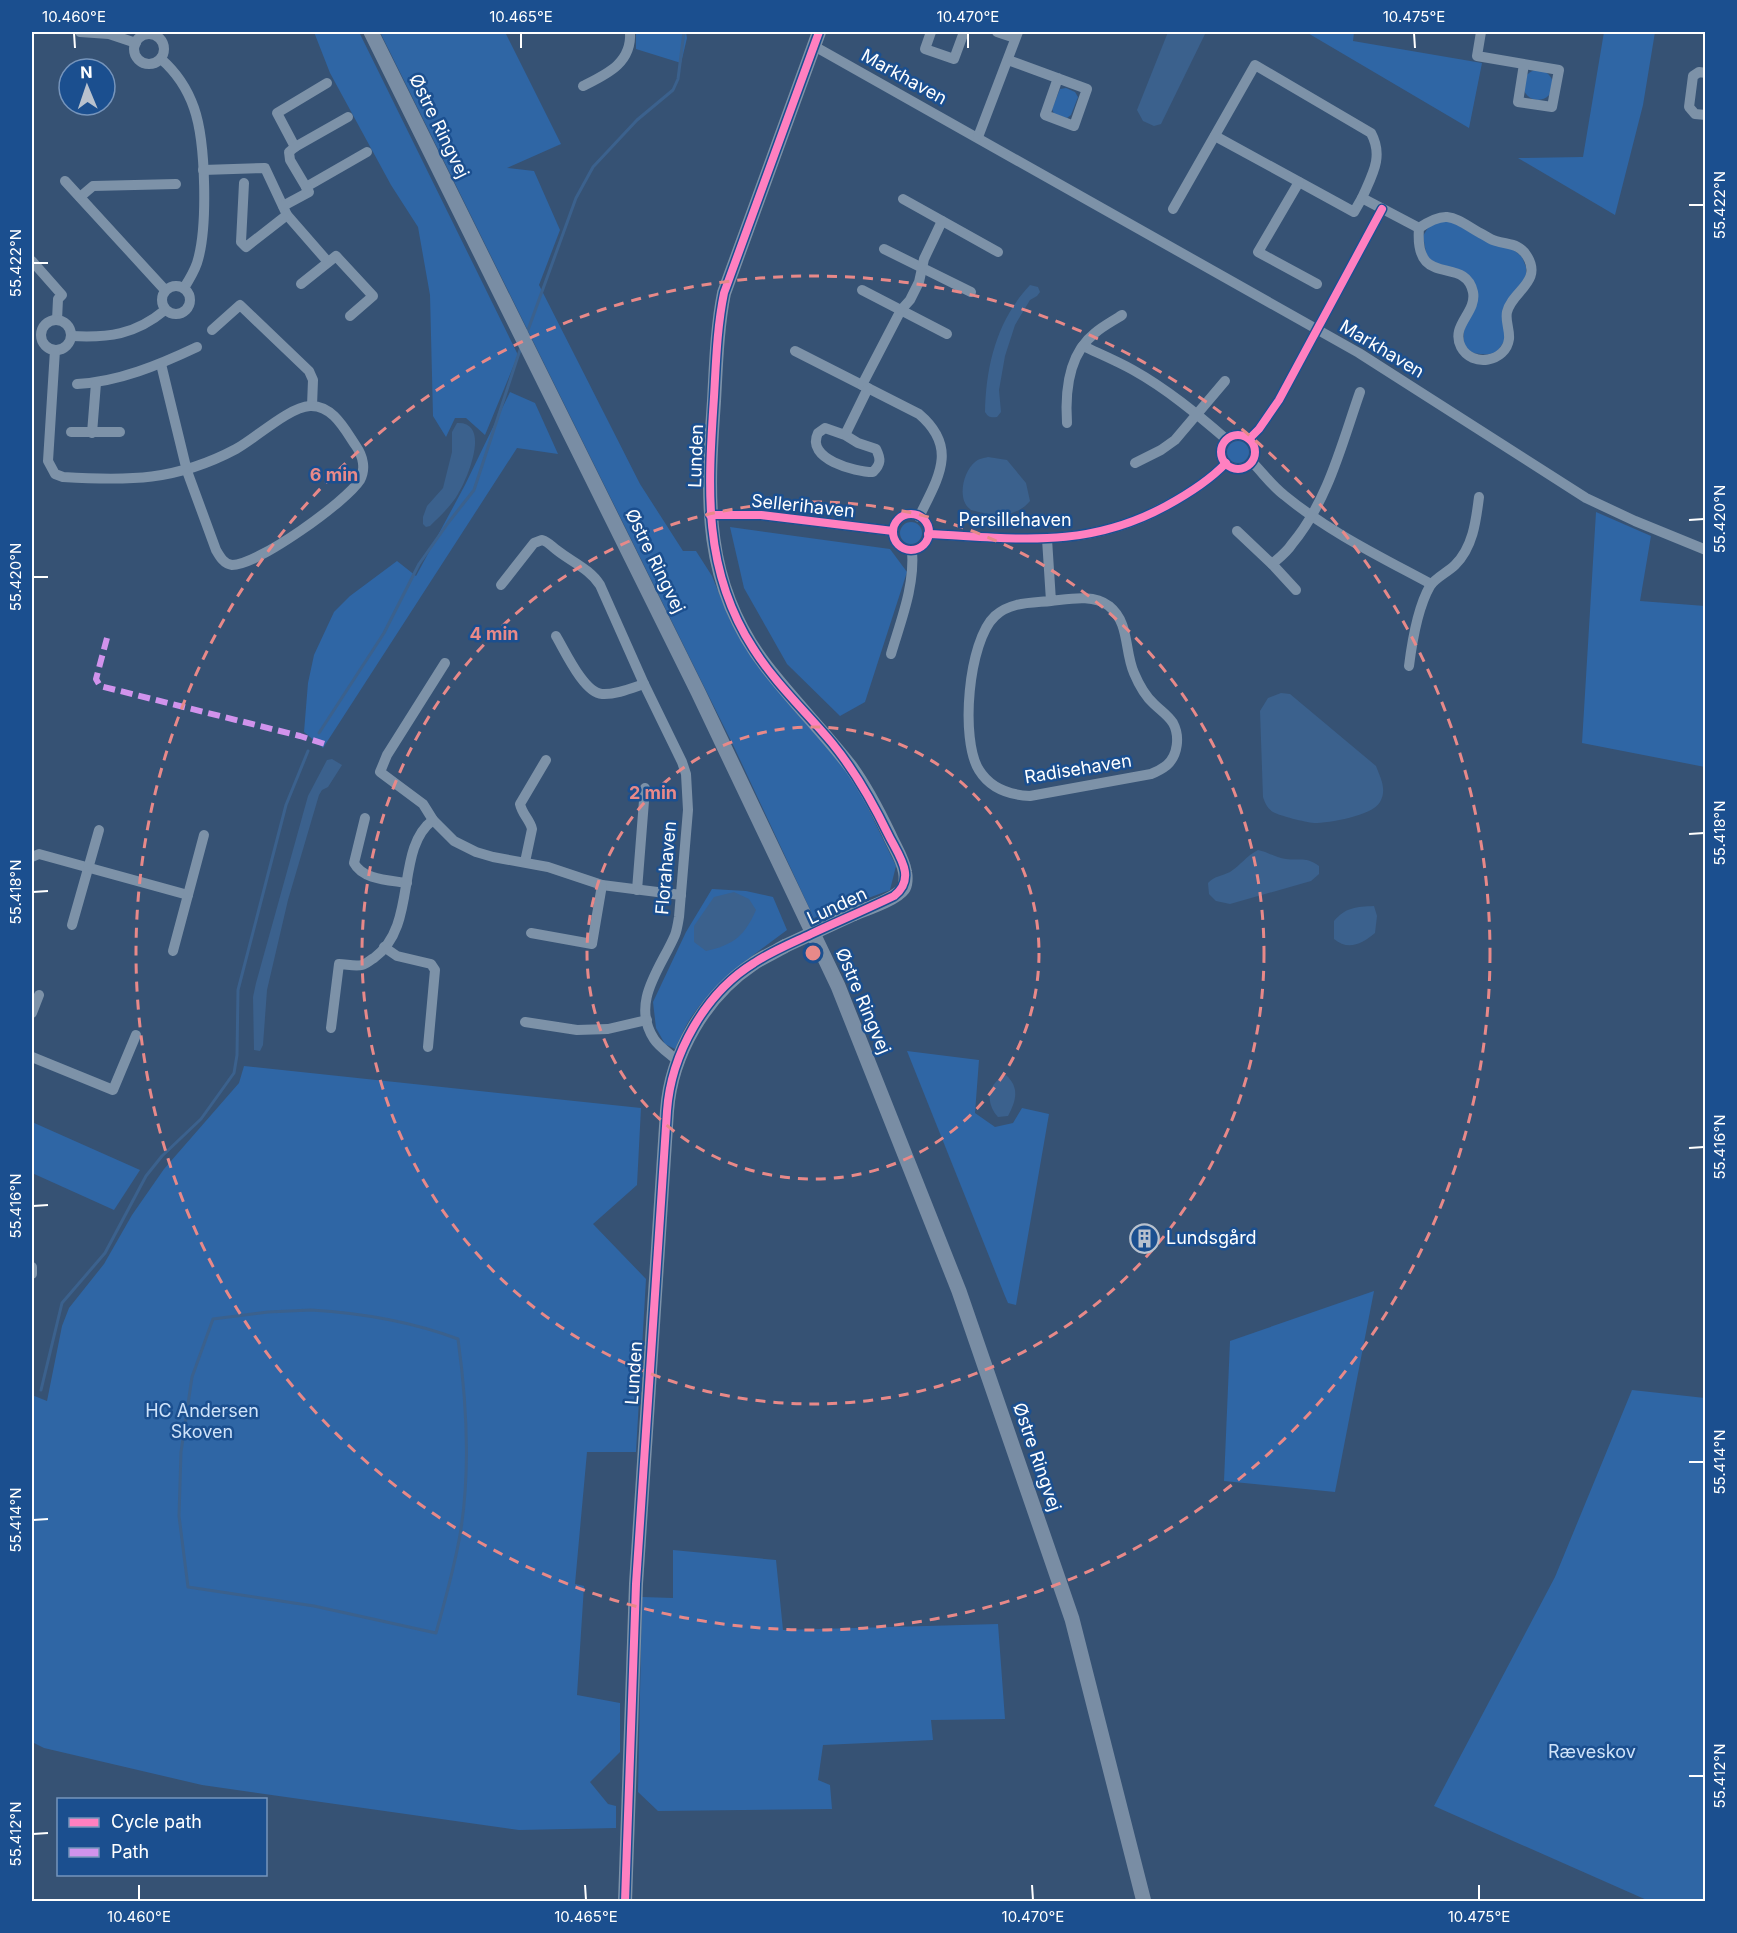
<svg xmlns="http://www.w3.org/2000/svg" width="1737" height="1933" viewBox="0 0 1737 1933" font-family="Inter,sans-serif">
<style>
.green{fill:#2f66a5}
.water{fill:#3b618d}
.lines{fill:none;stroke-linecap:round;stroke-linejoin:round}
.stream{stroke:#3b618d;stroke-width:3}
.minor{stroke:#7d92a8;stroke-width:10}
.tertiary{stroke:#7d92a8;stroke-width:14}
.secondary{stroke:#798da4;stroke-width:15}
.tertiary-bridge{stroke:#7d92a8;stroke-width:14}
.quiet{stroke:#d193ec;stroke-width:6;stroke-dasharray:12 6;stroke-linecap:butt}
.cycleway-casing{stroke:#1b4f8f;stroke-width:11}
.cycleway{stroke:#ff80c0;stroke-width:8}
.ticks{fill:none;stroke:#fff;stroke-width:2}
.ring{fill:none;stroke:#e88989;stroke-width:3;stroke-dasharray:10 8}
.labels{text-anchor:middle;stroke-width:5;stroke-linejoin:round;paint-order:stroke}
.street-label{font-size:18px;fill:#fff;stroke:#1b4f8f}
.poi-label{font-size:18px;fill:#fff;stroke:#1b4f8f;text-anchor:start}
.park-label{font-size:18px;fill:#cfe3fa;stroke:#1b4f8f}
.centre{fill:#e88989;stroke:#1b4f8f;stroke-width:3}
.ring-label{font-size:18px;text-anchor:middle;font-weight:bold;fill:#e88989;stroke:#1b4f8f;stroke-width:5;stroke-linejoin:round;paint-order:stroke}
.neatline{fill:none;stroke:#fff;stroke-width:2}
.ticks-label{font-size:15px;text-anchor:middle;fill:#fff}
</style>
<rect width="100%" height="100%" fill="#365274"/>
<g class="green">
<path d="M314,32H359L518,355L485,435L466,418H455L446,437L433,416L430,295L418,227L391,185L330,73Z"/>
<path d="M380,32H505L561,144L507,168L534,171L560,230L539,285L640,484L683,551H696L712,576L731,623L755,662L851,773L896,866L890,890L814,918L735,749Z"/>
<path d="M636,32H686L687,38L681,63L636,49Z"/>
<path d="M1306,32H1354L1353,41L1482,63L1469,128Z"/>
<path d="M1604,32H1655L1643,105L1615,215L1518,158L1583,157Z"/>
<circle cx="1538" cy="85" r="15"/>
<path d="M1066,88L1075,92L1078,97L1071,115L1067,118L1054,114L1052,109L1060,89Z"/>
<path d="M1440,221L1451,222L1514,250L1522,257L1526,267V277L1513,294L1505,340L1496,353C1445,362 1467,319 1477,293L1442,266L1427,258L1423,236L1429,226Z"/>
<path d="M510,392L535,403L558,454L517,448L323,748L304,732L308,683L314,655L334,612L350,596L397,561L416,576L465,485Z"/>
<circle cx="1238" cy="452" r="11"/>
<path d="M1596,512L1651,536L1640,601L1705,606V767L1582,743Z"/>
<circle cx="911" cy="533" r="11"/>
<path d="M730,527L890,549L907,572L865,702L840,716L787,664L744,588Z"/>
<path d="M712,889L746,891L773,897L787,930C752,956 714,982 690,1019C684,1028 680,1039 675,1049L665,1044L656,1028L653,1002L686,932Z"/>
<path d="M907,1051L979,1060L975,1113L995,1127L1013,1123L1022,1108L1049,1114L1016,1305L1008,1303L1005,1296Z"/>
<path d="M244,1066L641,1108L637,1185L593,1224L646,1279L636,1452H587L575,1584L584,1586L577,1695L620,1703V1752L590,1782L608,1804L616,1806V1828L519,1830L202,1785L44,1748L32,1742V1395L47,1401L62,1326L69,1308L104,1264L132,1215L164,1169L239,1083Z"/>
<path d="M32,1122L140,1170L114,1210L32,1173Z"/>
<path d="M1374,1291L1335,1492L1224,1481L1230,1341Z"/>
<path d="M1632,1390L1705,1398V1901H1649L1434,1806L1555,1577Z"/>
<path d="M673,1550L776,1560L783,1630L998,1624L1005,1719L931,1720L933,1740L823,1745L818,1780L830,1785L832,1809L658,1811L638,1792L642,1597L673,1598Z"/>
</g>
<g class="water">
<path d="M1168,32H1206L1161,124L1154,126L1143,121L1137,110Z"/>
<path d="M1030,285L1038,287L1040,292L1037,296L1030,300L1015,325L1005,356L999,390L1001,412L997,417C991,418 988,417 985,412C986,365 997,320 1030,285Z"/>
<path d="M457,423C492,421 467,480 458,494C451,506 440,516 430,526L426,527L423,524V517L427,506L443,488L452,452V432Z"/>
<path d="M988,457L1007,460L1026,483L1030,501C1015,519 992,516 971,510C969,508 966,506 965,503C959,491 965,470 975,462C978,459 984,458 988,457Z"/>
<path d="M1281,693L1290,694L1376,766C1381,779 1387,790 1380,802C1372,816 1329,823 1314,823C1305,822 1280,816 1273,812C1267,808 1265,803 1263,797L1260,711L1268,698Z"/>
<path d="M332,759L342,765L328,787L322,790L319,795L288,900L267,990L263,1045L260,1051L254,1050L253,997L256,983L308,796L327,760Z"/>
<path d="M1258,850C1268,852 1276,858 1286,859C1301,861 1305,856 1319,866V874L1311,881L1230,904L1216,901L1209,894L1208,883C1214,876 1222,876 1230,872C1241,865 1246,856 1258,850Z"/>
<path d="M734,892L749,899L756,910C745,935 734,945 706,951L694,942V926L714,897Z"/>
<path d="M1374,906L1377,916L1375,933C1362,944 1348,951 1334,939V921C1346,907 1356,907 1374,906Z"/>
<path d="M1006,1075C1020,1088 1016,1101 1008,1116L998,1117C985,1103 987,1083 1006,1075Z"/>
</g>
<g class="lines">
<g class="stream">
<path d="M528,330L576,198L593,167L637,120L673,90L678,79L684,32"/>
<path d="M319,733L384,633L419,564L448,523L474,490L520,350"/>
<path d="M311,1310C362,1313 410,1321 458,1339C467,1404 471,1470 460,1535C454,1569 445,1601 436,1633L314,1606L188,1587L179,1516L181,1452L192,1377L213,1319L268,1312Z"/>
<path d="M41,1390L62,1303L105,1253L146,1176L162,1156L201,1119L234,1073L237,1055L238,990L286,805L308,751"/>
</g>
<g class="minor">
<path d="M80,32L109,34L136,43"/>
<path d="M931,32L925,49L954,59L964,32"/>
<path d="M997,32L1015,38"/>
<path d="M1481,32L1477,56L1559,70L1552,107L1518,102L1524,64"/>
<circle cx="149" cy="49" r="15"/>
<path d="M814,46L1359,353L1586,498L1635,521L1706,550"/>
<path d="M161,59C176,72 187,88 194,108C206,142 208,229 197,263C194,272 189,280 184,288"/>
<path d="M1008,60L1087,89L1074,126L1045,115L1058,78"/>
<path d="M1706,73L1699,72L1693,76L1689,107L1695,114L1706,115"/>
<path d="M583,86C607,74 632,63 630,32"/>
<path d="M1215,136L1354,212L1362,198"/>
<path d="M978,137L1018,32"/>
<path d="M295,147L277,113L327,83"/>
<path d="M203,170L265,168L287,215L328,262"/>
<path d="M65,181L165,290"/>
<path d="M1299,182L1258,252L1317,284"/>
<path d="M244,183L241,242L246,247L287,215"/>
<path d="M306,187L367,152"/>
<path d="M80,197L93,186L176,184"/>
<path d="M903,199L998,252"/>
<path d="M283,206L309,192L290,160L289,152L295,147L348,117"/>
<path d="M1173,209L1255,65L1371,133C1384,157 1372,175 1362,198L1419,228C1447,209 1453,217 1480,233C1485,235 1490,240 1496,241C1509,245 1519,243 1527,256C1543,282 1512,291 1507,312C1505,321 1510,330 1509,339C1506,362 1472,368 1461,347C1450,325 1477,313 1473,292C1465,254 1414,291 1419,228"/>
<path d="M884,249L971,292"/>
<path d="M32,261L62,295L58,299L57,320"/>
<path d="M301,284L336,256L373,296L350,316"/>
<circle cx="176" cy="300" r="14"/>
<path d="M862,290L947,334"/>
<circle cx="56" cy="335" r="15"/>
<path d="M212,330L240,305L309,371L313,380L312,406"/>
<path d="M71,336C108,338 135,335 165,310"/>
<path d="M1083,346C1100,354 1117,361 1133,370C1167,389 1197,414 1226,439"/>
<path d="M55,350L48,461L55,474L63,477C129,481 176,481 236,449C256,438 289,407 310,406C333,405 345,430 356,446C363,456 366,469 360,480C346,502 258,565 232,565C224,564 220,557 216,550L187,471L161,364"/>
<path d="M795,351L919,414C959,448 938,478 919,517"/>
<path d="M77,384C118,382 159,365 197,347"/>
<path d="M862,385L901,310L910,300L919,282L924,259L942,221"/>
<path d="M1067,423C1065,392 1068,354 1095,333C1103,326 1113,321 1122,315"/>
<path d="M71,432H120"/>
<path d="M92,433L96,383"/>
<circle cx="1238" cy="452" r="17"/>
<path d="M845,435L858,443L876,449C881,459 881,464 873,472C855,472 805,459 818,433L825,428L845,435L868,388"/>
<path d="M1249,439L1259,429L1279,400L1382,209"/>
<path d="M1252,462C1263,473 1272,486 1284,495C1329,532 1381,557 1431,584"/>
<path d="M1135,463L1161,450L1175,440L1225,381"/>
<circle cx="911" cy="532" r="18"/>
<path d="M710,515H761L893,531"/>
<path d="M1237,531L1272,564L1296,590"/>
<path d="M928,534C1016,538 1085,550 1166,506C1188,494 1209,481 1226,463"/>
<path d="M1047,539L1051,601C1031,603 1010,602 995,616C968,641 960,740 979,770C990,788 1010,795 1030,796L1151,774C1156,772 1162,769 1167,765C1178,755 1180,736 1173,723C1168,715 1160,710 1154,704C1144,695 1139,685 1134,673C1124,650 1130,623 1109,606C1093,594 1070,599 1051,601"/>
<path d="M1272,564C1279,558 1287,552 1292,544C1328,501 1342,443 1360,392"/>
<path d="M501,585L534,543L542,540C549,542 552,547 558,551C572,562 590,569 600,585L644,684L682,762L686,774L688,810L679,917C678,923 677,930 675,935C661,968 630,1002 654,1039C659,1047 670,1054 678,1061"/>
<path d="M556,636C565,651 584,693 602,694C615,695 632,688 644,684"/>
<path d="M891,654C901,620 915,586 912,550"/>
<path d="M445,663L387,755L380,772L423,804L433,820L454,841L476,852L493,857L548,867L602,885L681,895"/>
<path d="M1409,666C1412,642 1418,607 1430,586C1435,578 1448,572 1455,565C1473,547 1476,521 1479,497"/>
<path d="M365,818L354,863C363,880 389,880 407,883"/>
<path d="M32,857L39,854L188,895"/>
<path d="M525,862L532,829C530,820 522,814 520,804L546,760"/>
<path d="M637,890L645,788"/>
<path d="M72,925L99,830"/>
<path d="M531,933L592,944L602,885"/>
<path d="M384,947L397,956L431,964L435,970L428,1047"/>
<path d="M173,951L204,835"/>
<path d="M32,1013L39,995"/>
<path d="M525,1022L577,1030L608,1029L647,1020"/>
<path d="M331,1028L339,964C346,964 355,967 362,965C366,964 370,960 374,958C419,925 394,849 433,820"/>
<path d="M32,1057L113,1090L136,1035"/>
<path d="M32,1267V1274"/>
</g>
<g class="tertiary">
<path d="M819,32L724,293C717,328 716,365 714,401C707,499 702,583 766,666C793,701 824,732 851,767C866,788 878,811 889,834C894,846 903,859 905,872C906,877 906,885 903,889C896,899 866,909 854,914"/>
<path d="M625,1902L636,1584L667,1111C671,1054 705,996 753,964C763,957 775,952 785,946"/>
</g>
<path class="secondary" d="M371,32L698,692L838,986L959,1291L1072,1619L1144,1902"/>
<path class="tertiary-bridge" d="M785,946L854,914"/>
<path class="quiet" d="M107,638L96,679L100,686L300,736L328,745"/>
<defs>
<g id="cycleway">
<circle cx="1238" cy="452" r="17"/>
<path d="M1249,439L1259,429L1279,400L1382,209"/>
<circle cx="911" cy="532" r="18"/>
<path d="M710,515H761L893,531"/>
<path d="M928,534C1016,538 1085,550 1166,506C1188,494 1209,481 1226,463"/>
<path d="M625,1902L636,1584L667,1111C671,1054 705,993 754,963C772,951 792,943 811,934C839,921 867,909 894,896C917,878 899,856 889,836C873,803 855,771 832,743C806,712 775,683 753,648C702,569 708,487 714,397C716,362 717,327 724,293L819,32"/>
</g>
</defs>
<use href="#cycleway" class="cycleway-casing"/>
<use href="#cycleway" class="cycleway"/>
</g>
<path class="ticks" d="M74,33L75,48M521,33V48M968,33V48M1414,33L1415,48M1689,205H1704M33,263H48M1689,520L1704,519M33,577H48M1689,834L1704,833M33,892L48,891M1689,1148L1704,1147M33,1206L48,1205M1689,1462H1704M33,1520L48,1519M1689,1776H1704M33,1834L48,1833M139,1885V1900M585,1885L586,1900M1032,1885L1033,1900M1479,1885V1900"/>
<g class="ring">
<circle cx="813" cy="953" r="226"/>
<circle cx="813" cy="953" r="451"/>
<circle cx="813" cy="953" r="677"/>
</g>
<defs>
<symbol id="building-ring" viewBox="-11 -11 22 22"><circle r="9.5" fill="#1b4f8f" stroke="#b9c2ce" stroke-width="1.5"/><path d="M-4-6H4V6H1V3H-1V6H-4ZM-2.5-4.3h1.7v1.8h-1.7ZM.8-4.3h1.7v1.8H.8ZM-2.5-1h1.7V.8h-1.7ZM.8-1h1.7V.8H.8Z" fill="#b9c2ce"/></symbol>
</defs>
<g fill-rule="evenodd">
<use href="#building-ring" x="1128" y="1222" width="33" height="33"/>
</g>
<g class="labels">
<g class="street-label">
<text transform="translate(904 77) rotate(29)" y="6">Markhaven</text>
<text transform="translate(439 126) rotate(64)" y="6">Østre Ringvej</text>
<text transform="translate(1382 349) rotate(31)" y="6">Markhaven</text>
<text transform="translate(696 456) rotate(-88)" y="6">Lunden</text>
<text transform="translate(803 506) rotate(6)" y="6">Sellerihaven</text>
<text x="1015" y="526">Persillehaven</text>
<text transform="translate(655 561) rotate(64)" y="6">Østre Ringvej</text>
<text transform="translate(1078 769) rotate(-9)" y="6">Radisehaven</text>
<text transform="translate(666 868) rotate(-85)" y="6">Florahaven</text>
<text transform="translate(837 906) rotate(-25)" y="6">Lunden</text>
<text transform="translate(863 1001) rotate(67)" y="6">Østre Ringvej</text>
<text transform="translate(634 1373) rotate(-86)" y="6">Lunden</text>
<text transform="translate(1037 1457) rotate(71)" y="6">Østre Ringvej</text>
</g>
<g class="poi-label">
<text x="1166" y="1244">Lundsgård</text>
</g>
<g class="park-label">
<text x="202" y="1417">HC Andersen<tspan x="202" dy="21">Skoven</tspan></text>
<text x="1592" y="1758">Ræveskov</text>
</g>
</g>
<circle cx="813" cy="953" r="9" class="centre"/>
<g class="ring-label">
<text x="334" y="481">6 min</text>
<text x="494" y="640">4 min</text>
<text x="653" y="799">2 min</text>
</g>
<rect width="1737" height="1933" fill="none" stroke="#1b4f8f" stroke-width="66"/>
<rect x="57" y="1798" width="210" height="78" fill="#1b4f8f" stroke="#7695bc" stroke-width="1.5"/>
<rect x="69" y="1818" width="30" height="9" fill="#ff80c0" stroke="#7695bc" stroke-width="1.5"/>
<text x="111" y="1828" font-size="18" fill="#ffffff">Cycle path</text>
<rect x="69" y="1848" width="30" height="9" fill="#d193ec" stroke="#7695bc" stroke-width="1.5"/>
<text x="111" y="1858" font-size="18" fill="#ffffff">Path</text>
<g transform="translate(87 87) rotate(358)"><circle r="28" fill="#1b4f8f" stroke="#7695bc" stroke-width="1.5"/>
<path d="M0-4.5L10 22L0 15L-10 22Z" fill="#b9c2ce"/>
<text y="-9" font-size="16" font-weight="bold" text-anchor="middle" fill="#ffffff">N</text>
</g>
<rect x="33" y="33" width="1671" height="1867" class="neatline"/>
<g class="ticks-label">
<text x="74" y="22">10.460°E</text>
<text x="521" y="22">10.465°E</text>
<text x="968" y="22">10.470°E</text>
<text x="1414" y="22">10.475°E</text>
<text transform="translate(1720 205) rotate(-90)" y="5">55.422°N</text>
<text transform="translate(16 263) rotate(-90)" y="5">55.422°N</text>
<text transform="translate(1720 519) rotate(-90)" y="5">55.420°N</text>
<text transform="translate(16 577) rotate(-90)" y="5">55.420°N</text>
<text transform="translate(1720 833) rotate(-90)" y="5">55.418°N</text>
<text transform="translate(16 892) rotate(-90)" y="5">55.418°N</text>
<text transform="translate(1720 1147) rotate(-90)" y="5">55.416°N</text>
<text transform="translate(16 1206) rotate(-90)" y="5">55.416°N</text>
<text transform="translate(1720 1462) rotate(-90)" y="5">55.414°N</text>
<text transform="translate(16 1520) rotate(-90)" y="5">55.414°N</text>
<text transform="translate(1720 1776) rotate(-90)" y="5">55.412°N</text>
<text transform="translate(16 1834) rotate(-90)" y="5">55.412°N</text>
<text x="139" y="1922">10.460°E</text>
<text x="586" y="1922">10.465°E</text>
<text x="1033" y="1922">10.470°E</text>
<text x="1479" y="1922">10.475°E</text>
</g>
</svg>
